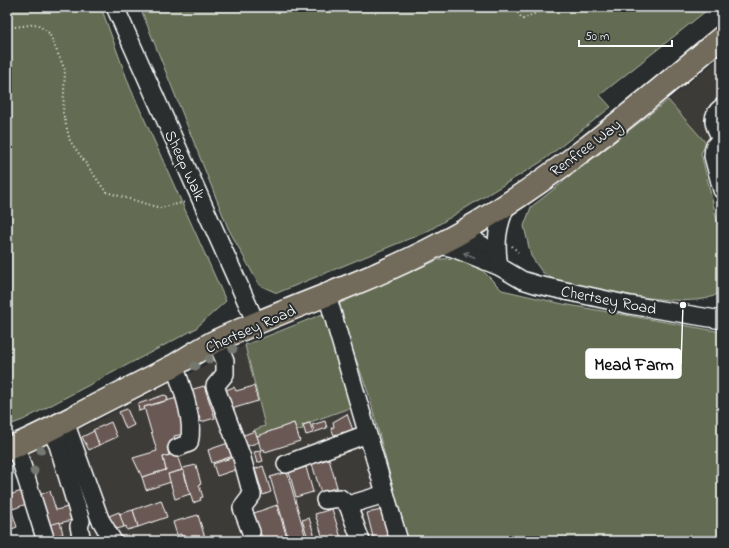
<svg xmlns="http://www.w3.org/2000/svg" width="729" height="548" viewBox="0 0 729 548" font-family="'Indie Flower',sans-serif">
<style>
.built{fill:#3d3a39}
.green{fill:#636c52;stroke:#b1b6a8}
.building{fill:#695853;stroke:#fff}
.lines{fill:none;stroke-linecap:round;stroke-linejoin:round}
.minor-casing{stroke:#fff;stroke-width:20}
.major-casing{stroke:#fff;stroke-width:25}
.path{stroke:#fff;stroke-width:2;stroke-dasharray:1 3;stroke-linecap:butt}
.minor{stroke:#2a2d2e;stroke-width:17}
.major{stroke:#726b5a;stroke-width:22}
.tree{fill:#747871}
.oneway{stroke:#6a6c6d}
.labels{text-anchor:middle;stroke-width:4;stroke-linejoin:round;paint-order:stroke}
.street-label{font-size:16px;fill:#fff;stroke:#2a2d2e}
.leader{fill:none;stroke:#fff;stroke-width:1.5}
.callout-dot{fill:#fff;stroke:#2a2d2e;stroke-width:1.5}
.callout{fill:#fff;stroke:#fff;stroke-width:1.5}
.callout-label{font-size:17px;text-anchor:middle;font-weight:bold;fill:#111}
</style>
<rect width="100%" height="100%" fill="#2a2d2e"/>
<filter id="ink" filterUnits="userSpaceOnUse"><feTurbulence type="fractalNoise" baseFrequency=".025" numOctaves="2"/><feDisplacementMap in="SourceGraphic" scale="8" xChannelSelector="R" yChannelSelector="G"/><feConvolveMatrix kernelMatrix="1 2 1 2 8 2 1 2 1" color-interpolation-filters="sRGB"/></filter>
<g filter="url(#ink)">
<g class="built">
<path d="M722,56V161L668,100Z"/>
<path d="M245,345L265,426L294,423L297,431L302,425L354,406L351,349L369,395L407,541H26L41,537L17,459L61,439Z"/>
</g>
<g class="green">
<path d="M7,7H101L130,87L226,301L195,329L23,420L7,426Z"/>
<path d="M140,7H711L600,95L611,107L541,162L428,231L277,293L259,285L228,228Z"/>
<path d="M668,100L707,144L701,153L722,241V290C702,316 585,286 555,280L542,272L531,256L524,226L531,207Z"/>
<path d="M463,258L479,267L502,290L563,304L722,332V541H407L369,395L336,305L440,259Z"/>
<path d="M325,313L355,406L302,425L303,429L297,431L294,423L257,436L254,430L265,426L245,345Z"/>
</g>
<g class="building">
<path d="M204,386L215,418L201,422L190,390Z"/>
<path d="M254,386L258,401L228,410L223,391L234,387L236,391Z"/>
<path d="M164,395L167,396L168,400L144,407L145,409L139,411L138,404Z"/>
<path d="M177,398L188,433L174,436L176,445L167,447L169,455L163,457L166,470L142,477L133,458L157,451L144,407Z"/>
<path d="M127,409L134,425L126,429L119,412Z"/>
<path d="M347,414L354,433L346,436L344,432L334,435L331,428L334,427L333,422Z"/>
<path d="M325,421L327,428L315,432L312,425Z"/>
<path d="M111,422L117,437L99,445L93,430Z"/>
<path d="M294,423L300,441L265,452L264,449L261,450L257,436Z"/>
<path d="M310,423L313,433L306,435L303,425Z"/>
<path d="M94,431L99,445L89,450L82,437Z"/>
<path d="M255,431L259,442L245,447L241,436Z"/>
<path d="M231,442L236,455L212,463L208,450Z"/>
<path d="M260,451L263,461L257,463L254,452Z"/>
<path d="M180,452L182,456L178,458L182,470L168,474L171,482L146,490L142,477L166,470L163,457Z"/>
<path d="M234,457L238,469L217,476L213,464Z"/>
<path d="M329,459L337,487L321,493L312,464Z"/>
<path d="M196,465L201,484L199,485L203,497L200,498L201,500L193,503L183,468Z"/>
<path d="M263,466L271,492L263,495L255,469Z"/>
<path d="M306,467L313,492L296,497L289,472Z"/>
<path d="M183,470L190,494L175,499L168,474Z"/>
<path d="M287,472L306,538L295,541H289L270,477Z"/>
<path d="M25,490L29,503L13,509L9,495Z"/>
<path d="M50,491L56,510L72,506L76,519L48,526L39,495Z"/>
<path d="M7,496L17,527L7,531Z"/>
<path d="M161,500L167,517L138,527L133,510Z"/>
<path d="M277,505L287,538L278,541H263L254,513Z"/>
<path d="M332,509L342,541H324L315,514Z"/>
<path d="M133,510L138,527L127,530L126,526L124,527L119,514Z"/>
<path d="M382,510L389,537L374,541L367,513Z"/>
<path d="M119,512L124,527L117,529L114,528L109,516Z"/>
<path d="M198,515L206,541H183L181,534L177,535L173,522Z"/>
<path d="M309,518L316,540L314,541H309L302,520Z"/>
<path d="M60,522L63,534L50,538L46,526Z"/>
</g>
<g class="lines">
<defs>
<g id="minor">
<path d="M115,7L256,323"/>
<path d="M722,137L714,147L713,156L722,190"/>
<path d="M721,138C714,126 709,117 722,107"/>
<path d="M461,232L482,245L500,267L522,280L538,285L630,305L722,320"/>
<path d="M439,245L453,248L498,266"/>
<path d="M499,266C495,243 497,226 507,204"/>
<path d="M327,295L399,541"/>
<path d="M216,341L225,361V374L215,386L242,458L252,495L242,508L251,532"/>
<path d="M174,365C182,387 195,421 189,443L177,448"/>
<path d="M65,422L100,519L113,541"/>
<path d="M50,429L58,445L81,521L79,526L82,541"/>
<path d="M16,446L46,541"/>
<path d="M286,464L367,434"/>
<path d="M325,500L340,498L348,505"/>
<path d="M361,541L348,505L385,494"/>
</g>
<path id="major" d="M7,449C35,438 62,423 89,409C118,394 147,380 175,365C189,357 203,347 218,340C291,306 369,282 440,244C543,189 633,112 722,37"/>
</defs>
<use href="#minor" class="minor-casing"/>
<use href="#major" class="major-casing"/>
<g class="path">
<path d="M512,7L523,19L549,7"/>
<path d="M7,28L37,24L49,33L65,70L63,113L70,141L106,192L160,208L186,202"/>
<path d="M512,246L518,252"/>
</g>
<use href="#minor" class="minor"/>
<use href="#major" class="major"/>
</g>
<g class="tree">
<circle cx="233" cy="349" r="4.5"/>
<circle cx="209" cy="359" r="4.5"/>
<circle cx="195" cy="366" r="4.5"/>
<circle cx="41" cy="450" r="4.5"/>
<circle cx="34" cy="471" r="4.5"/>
</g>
<defs><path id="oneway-shaft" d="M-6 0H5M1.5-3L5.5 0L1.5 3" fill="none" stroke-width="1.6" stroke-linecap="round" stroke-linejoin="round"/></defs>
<use class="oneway" href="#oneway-shaft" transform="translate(469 255) rotate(-157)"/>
</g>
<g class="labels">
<g class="street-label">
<text transform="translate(585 147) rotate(-37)" y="6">Renfree Way</text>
<text transform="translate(186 165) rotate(65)" y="6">Sheep Walk</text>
<text transform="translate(609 299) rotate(11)" y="6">Chertsey Road</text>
<text transform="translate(250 328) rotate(-24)" y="6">Chertsey Road</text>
</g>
</g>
<path class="leader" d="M683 305L681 364"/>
<circle class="callout-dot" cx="683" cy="305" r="4"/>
<rect class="callout" x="586" y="349" width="95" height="29" rx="4"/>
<g class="callout-label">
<text x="634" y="370">Mead Farm</text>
</g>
<rect width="729" height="548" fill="none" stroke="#2a2d2e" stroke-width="24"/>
<rect x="12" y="12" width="705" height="524" fill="none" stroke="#fff" stroke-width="1.5" filter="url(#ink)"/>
<path d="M579 40v6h93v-6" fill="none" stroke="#ffffff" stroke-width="2"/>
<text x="585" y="40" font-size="12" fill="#ffffff" stroke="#2a2d2e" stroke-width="3" paint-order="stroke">50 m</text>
</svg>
